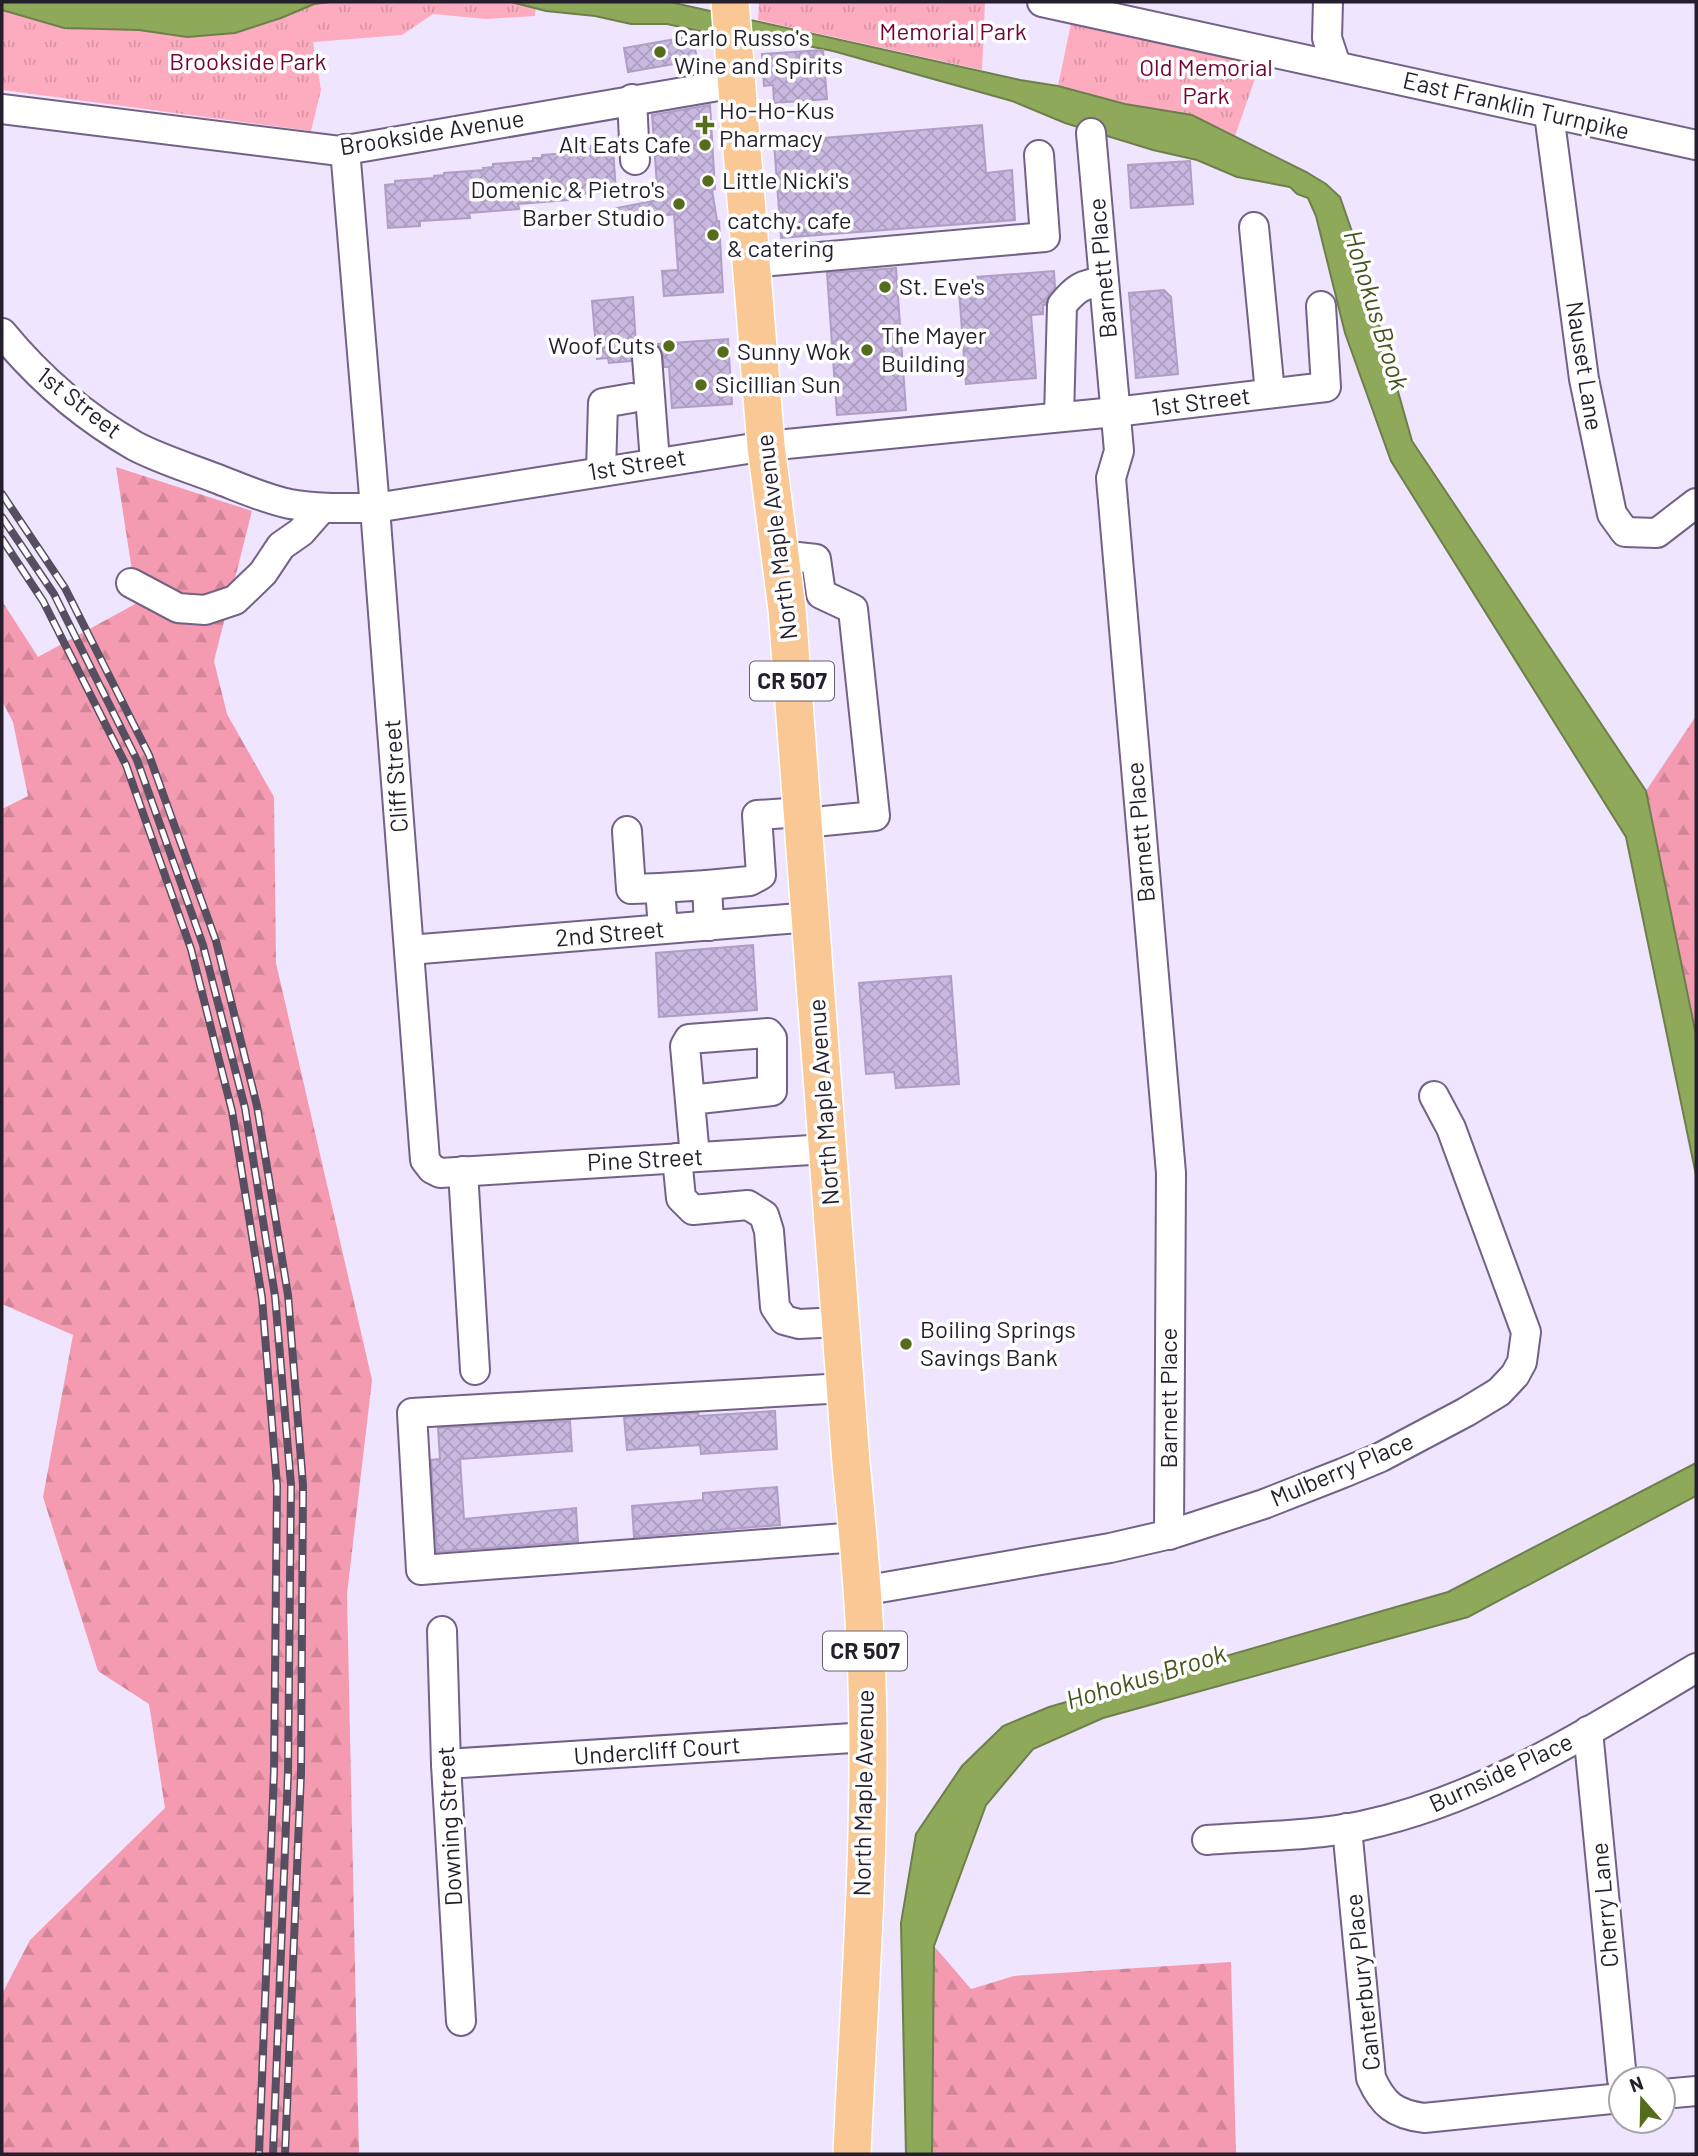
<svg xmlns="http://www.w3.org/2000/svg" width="1698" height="2156" viewBox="0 0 1698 2156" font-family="Barlow,sans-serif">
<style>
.forest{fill:url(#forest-firs)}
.park{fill:url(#park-tufts)}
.water{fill:#8ea95a;stroke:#6e7f4c;stroke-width:2}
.building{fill:url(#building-cross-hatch);stroke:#af9ec5;stroke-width:2}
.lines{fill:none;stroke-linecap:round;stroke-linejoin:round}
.minor-casing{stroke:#726286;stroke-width:32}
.major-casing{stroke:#fff;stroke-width:40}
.minor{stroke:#fff;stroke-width:28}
.major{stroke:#fac894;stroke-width:37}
.rail-casing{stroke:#564f61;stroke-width:8}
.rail{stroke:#fff;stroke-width:5;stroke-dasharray:16;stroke-linecap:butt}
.poi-dot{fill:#556c1d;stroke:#fff;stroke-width:2.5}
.labels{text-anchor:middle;stroke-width:7;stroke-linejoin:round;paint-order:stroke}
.shield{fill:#fff;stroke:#66626c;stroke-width:2}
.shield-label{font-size:23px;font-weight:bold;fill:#241e2d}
.park-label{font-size:24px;fill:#710433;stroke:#fff}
.poi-label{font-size:24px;fill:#241e2d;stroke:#fff;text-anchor:start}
.street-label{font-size:24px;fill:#241e2d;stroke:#fff}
.water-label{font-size:26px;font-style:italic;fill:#43541c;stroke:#fff}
</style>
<defs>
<pattern id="forest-firs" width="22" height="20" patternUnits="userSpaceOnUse" patternTransform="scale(1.75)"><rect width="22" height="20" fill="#f59bb1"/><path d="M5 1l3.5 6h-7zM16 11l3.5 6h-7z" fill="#d28599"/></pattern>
<pattern id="park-tufts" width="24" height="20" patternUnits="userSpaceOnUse" patternTransform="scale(1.75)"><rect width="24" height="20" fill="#fdacbf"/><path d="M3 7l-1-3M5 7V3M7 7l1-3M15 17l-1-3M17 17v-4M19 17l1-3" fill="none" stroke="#d994a4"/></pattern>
<pattern id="building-cross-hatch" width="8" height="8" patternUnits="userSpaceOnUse" patternTransform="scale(1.75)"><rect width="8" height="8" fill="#c9b8e0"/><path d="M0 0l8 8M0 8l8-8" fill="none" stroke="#ac9ec0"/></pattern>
</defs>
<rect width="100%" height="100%" fill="#efe5fe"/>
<g class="forest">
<path d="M116,467L252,511L214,661L227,714L274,797L276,963L372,1380L347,1594L359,2154H2V1994L30,1940L165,1808L149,1704L98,1671L43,1497L73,1335L2,1304V809L28,796L13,722L2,701V601L38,657L137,603Z"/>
<path d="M1696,716V1035L1646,791Z"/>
<path d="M934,1946L971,1989L1014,1976L1231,1962L1236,2154H932Z"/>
</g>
<g class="park">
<path d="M2,2H536L535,16L486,19L433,14L402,35L313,42L321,90L311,131L2,90Z"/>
<path d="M759,2H985L982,70L758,20Z"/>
<path d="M1074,9L1265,50L1235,136L1223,130L1058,86Z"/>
</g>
<g class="water">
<path d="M2,2H330L314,4L281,18L235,33L187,37L139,30L64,28L2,10Z"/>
<path d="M511,2H670L1020,80L1058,86L1125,104L1192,115L1306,172L1326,184L1340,197L1357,246L1412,441L1646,791L1696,1035V1175L1626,837L1391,461L1345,333L1316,216L1308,198L1297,194L1290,187L1237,177L1197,160L1153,150L1065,123L1012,101L833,51L778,40L731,38L667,24H631L595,16L546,11Z"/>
<path d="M1696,1463V1496L1468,1617L1103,1718L1033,1749L986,1805L934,1946L932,2154H906L901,1923L916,1834L962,1766L1003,1726L1049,1707L1448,1592Z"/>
</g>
<g class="building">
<path d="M693,36L697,60L628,72L624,48Z"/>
<path d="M823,50L827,99L774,103L773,85L764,86L762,54Z"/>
<path d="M710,105L715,189L712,190L717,221H719L723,292L664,296L662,271L678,270L674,214L615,224L612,209L658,200L652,115Z"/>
<path d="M982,125L986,173L1012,170L1015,220L781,238L774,142Z"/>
<path d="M610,145V148H613L616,191L568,195V200L518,204L519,209L469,213L470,218L420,221V226L388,228L385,185L395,184V181L434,178V176L444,175V173L484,170L483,168L493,167V164L533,161V158H542V155L581,152V150L591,149V146Z"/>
<path d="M1190,161L1193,204L1131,208L1128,165Z"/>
<path d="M896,268L906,410L837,415L827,273Z"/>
<path d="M1054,271L1055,287L1049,295L1045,305H1043V314L1031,315L1036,378L966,384L959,290L977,289L976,277Z"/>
<path d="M1164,290L1171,297L1178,374L1136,378L1129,293Z"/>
<path d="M633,297L636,345L632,350L631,361L609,363L608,358L597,359L592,301Z"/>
<path d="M728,339L732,404L672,408L669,367H664L661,348L656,344Z"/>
<path d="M753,945L757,1010L659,1017L656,953Z"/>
<path d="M951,976L959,1084L896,1088L894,1072L866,1074L859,983Z"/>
<path d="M775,1411L777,1449L701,1454L700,1445L627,1450L624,1417L698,1413L699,1416Z"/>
<path d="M570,1421L572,1451L460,1459L464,1519L576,1508L578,1541L437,1552L431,1460L440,1459L438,1428Z"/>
<path d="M777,1487L780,1525L634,1537L632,1506L703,1500V1493Z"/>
</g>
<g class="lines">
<defs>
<g id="minor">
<path d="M1042,2L1696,145"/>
<path d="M1328,2L1327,38L1336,65"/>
<path d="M632,99L635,160"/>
<path d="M2,109L340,151L736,83"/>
<path d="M1549,114L1584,379L1612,514L1625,532L1657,533L1696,503"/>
<path d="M1091,133L1119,451L1111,478L1171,1173L1169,1535"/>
<path d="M345,149L375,508L425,1160L432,1169L440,1173L827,1149"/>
<path d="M1254,227L1270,393"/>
<path d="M751,263L1045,237L1039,155"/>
<path d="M2,333C39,378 84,417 135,446C160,459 189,468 215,478C239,487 265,499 290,504C319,509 347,508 375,508L766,446L1115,412L1326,387L1321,306"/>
<path d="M647,357L655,462"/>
<path d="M1059,417L1062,305C1075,289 1083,283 1104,282"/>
<path d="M601,471L603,403L632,398"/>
<path d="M780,555L816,559L821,594L853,609L875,816L804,823"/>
<path d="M131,583L178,608L205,610L235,600L263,573L281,546L301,532L322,508"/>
<path d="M627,831L631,889L660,888"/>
<path d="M707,885L750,881L761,875L757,815L803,812"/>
<path d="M663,929L660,888L707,885L709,926"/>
<path d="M409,950L811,917"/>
<path d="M690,1100L772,1091V1038L768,1033L689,1039L685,1046L695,1157"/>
<path d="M677,1158L681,1198L693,1210L748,1205L764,1215L769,1231L775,1307L784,1320L799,1324L840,1322"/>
<path d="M463,1171L475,1370"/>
<path d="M845,1388L412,1413L421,1570L858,1537"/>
<path d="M862,1591L1110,1548L1175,1533L1264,1504L1343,1473L1381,1457L1466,1412L1499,1392L1515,1375L1522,1362L1526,1332L1451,1128L1434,1096"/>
<path d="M442,1631L446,1764L461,2021"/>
<path d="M1588,1731L1622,2079"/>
<path d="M446,1764L868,1737"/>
<path d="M1347,1828L1371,2078C1383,2105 1395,2114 1424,2118L1621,2098"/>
<path d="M1207,1840C1256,1836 1313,1836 1361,1826C1484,1800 1589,1731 1696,1668"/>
<path d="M1663,2094L1696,2091"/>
</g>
<path id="major" d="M730,2L766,446L787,609L851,1463C860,1554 868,1647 868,1739C869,1877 858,2016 852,2154"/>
</defs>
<use href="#minor" class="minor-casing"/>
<use href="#major" class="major-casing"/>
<use href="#minor" class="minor"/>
<use href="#major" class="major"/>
<defs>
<g id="rail">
<path d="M2,494L65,588L149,755L216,941L257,1106L288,1295L303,1485L301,1773L285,2154"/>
<path d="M2,517L54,594L137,760L203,945L245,1108L275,1296L291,1485L288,1773L273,2154"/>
<path d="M2,539L43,601L126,765L191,949L232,1111L262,1298L277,1486L274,1772L259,2154"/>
</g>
</defs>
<use href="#rail" class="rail-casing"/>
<use href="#rail" class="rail"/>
</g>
<g class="poi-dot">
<circle cx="660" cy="52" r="7"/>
<path d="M701.5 114.5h7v7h7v7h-7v7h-7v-7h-7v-7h7z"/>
<circle cx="705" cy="145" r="7"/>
<circle cx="708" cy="181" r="7"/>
<circle cx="679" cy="204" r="7"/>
<circle cx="713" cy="235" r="7"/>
<circle cx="885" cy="287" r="7"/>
<circle cx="669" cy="346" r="7"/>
<circle cx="867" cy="350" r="7"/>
<circle cx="723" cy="352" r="7"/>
<circle cx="701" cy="385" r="7"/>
<circle cx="906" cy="1344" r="7"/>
</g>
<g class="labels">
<g class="shield">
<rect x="750" y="661.5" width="84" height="39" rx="5"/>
<rect x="823" y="1631.5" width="84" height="39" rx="5"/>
</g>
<g class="shield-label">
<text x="792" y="689">CR 507</text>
<text x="865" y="1659">CR 507</text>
</g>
<g class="park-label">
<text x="953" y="40">Memorial Park</text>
<text x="248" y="70">Brookside Park</text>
<text x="1206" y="76">Old Memorial<tspan x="1206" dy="28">Park</tspan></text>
</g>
<g class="poi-label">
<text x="674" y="46">Carlo Russo's<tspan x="674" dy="28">Wine and Spirits</tspan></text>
<text x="719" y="119">Ho-Ho-Kus<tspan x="719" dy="28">Pharmacy</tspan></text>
<text x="691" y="153" text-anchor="end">Alt Eats Cafe</text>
<text x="722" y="189">Little Nicki's</text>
<text x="665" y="198" text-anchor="end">Domenic &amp; Pietro's<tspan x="665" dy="28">Barber Studio</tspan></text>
<text x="727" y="229">catchy. cafe<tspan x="727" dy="28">&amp; catering</tspan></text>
<text x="899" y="295">St. Eve's</text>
<text x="881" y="344">The Mayer<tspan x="881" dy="28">Building</tspan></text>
<text x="655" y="354" text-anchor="end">Woof Cuts</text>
<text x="737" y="360">Sunny Wok</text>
<text x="715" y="393">Sicillian Sun</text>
<text x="920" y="1338">Boiling Springs<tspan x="920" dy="28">Savings Bank</tspan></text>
</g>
<g class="street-label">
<text transform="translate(1516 106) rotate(13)" y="8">East Franklin Turnpike</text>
<text transform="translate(432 133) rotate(-9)" y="8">Brookside Avenue</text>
<text transform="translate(1103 268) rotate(-95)" y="8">Barnett Place</text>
<text transform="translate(1584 366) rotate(81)" y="8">Nauset Lane</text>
<text transform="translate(1201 402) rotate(-7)" y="8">1st Street</text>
<text transform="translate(79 403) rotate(38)" y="8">1st Street</text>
<text transform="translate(637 465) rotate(-9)" y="8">1st Street</text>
<text transform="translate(777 537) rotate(-97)" y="8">North Maple Avenue</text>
<text transform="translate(396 776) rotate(-94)" y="8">Cliff Street</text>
<text transform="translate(1141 832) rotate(-95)" y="8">Barnett Place</text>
<text transform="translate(610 934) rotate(-5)" y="8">2nd Street</text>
<text transform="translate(824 1102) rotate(-94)" y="8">North Maple Avenue</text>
<text transform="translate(645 1160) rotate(-3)" y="8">Pine Street</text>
<text transform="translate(1169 1398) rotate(-90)" y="8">Barnett Place</text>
<text transform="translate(1342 1470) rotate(-23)" y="8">Mulberry Place</text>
<text transform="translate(657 1751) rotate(-4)" y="8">Undercliff Court</text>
<text transform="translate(1501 1773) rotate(-25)" y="8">Burnside Place</text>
<text transform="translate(864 1793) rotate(-89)" y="8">North Maple Avenue</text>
<text transform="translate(450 1826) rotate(-93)" y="8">Downing Street</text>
<text transform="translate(1605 1905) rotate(-95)" y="8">Cherry Lane</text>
<text transform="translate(1363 1982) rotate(-96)" y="8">Canterbury Place</text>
</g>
<g class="water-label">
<text transform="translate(1376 310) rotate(73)" y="9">Hohokus Brook</text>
<text transform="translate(1146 1677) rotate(-17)" y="9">Hohokus Brook</text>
</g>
</g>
<rect width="1698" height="2156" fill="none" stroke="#241e2d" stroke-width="7"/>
<g transform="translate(1642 2100) rotate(340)"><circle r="33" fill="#ffffff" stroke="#a7a5ab" stroke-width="2"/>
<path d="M0-5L12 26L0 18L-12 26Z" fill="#556c1d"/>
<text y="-10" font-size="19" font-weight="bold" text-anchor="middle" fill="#241e2d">N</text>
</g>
</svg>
